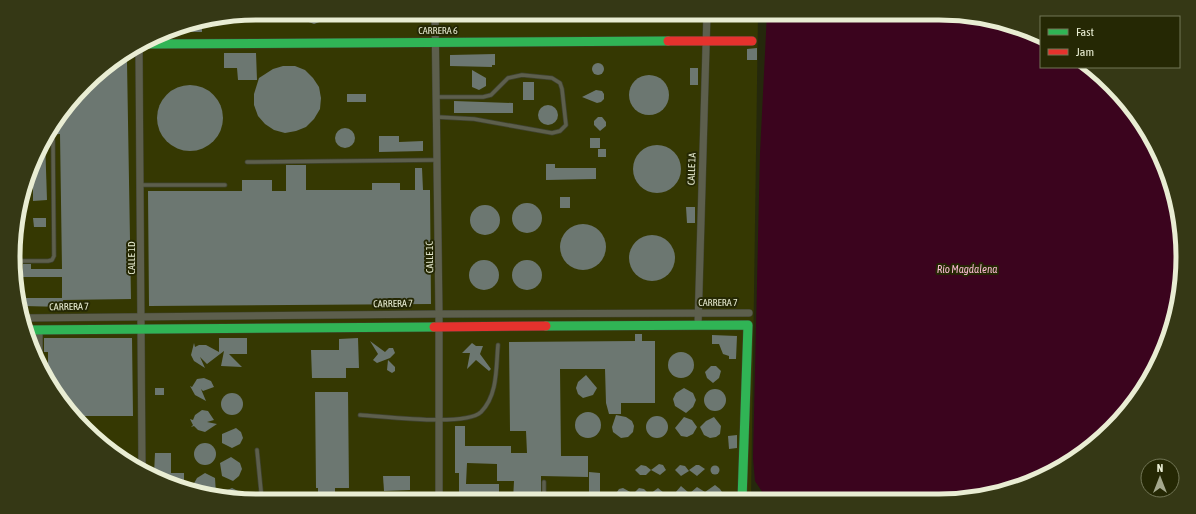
<svg xmlns="http://www.w3.org/2000/svg" width="1196" height="514" viewBox="0 0 1196 514" font-family="'Asap Condensed',sans-serif">
<style>
.built{fill:#353802}
.water{fill:#3b041e}
.building{fill:#6c7771}
.lines{fill:none;stroke-linecap:round;stroke-linejoin:round}
.lane-casing{stroke:#3f422f;stroke-width:5}
.street-casing{stroke:#3f422f;stroke-width:8}
.fast-casing{stroke:#3f422f;stroke-width:10}
.jam-casing{stroke:#3f422f;stroke-width:10}
.lane{stroke:#5d5f4d;stroke-width:3.5}
.street{stroke:#5d5f4d;stroke-width:7}
.fast{stroke:#30b455;stroke-width:9}
.jam{stroke:#e5322d;stroke-width:9}
.labels{text-anchor:middle;stroke-width:4;stroke-linejoin:round;paint-order:stroke}
.street-label{font-size:10px;fill:#e9edd3;stroke:#252804}
.water-label{font-size:11px;font-style:italic;fill:#fabbd3;stroke:#252804}
.rim{fill:none;stroke:#e9edd3;stroke-width:5}
</style>
<rect width="100%" height="100%" fill="#25280c"/>
<path class="built" d="M257,13H758L751,500L257,501L178,488L96,441L46,379L18,304V210L46,135L96,73L178,26Z"/>
<path class="water" d="M767,13H939L1018,26L1041,40V67H1088L1100,74L1158,149L1182,241L1170,336L1133,405L1088,450L1033,482L971,499H767L755,481L753,458L760,153Z"/>
<g class="building">
<path d="M299,13H329L322,21L314,24L306,21Z"/>
<path d="M344,13H372L360,21L353,20Z"/>
<path d="M375,13H404L395,20L388,22Z"/>
<path d="M202,22V32H168L178,26Z"/>
<path d="M757,48V60H747V49Z"/>
<path d="M224,53H256L257,80H238L237,68H224Z"/>
<path d="M495,54V65H492V67L450,66V55Z"/>
<path d="M115,62H127L131,299L63,300V307L24,306L23,298H62V277H23V264H31V269H62L60,134L46,135L96,73Z"/>
<circle cx="598" cy="69" r="6"/>
<path d="M283,66H295L305,70L313,78L319,87L321,98L320,109L314,119L306,127L296,131L285,133L274,130L265,124L258,116L254,105V94L259,78L273,69Z"/>
<rect x="690" y="68" width="8" height="17"/>
<path d="M472,70L486,78V86L479,90L472,87Z"/>
<circle cx="649" cy="95" r="20"/>
<rect x="523" y="82" width="11" height="18"/>
<circle cx="190" cy="118" r="33"/>
<path d="M596,90L602,91L604,94V99L601,102L597,103L582,97Z"/>
<rect x="347" y="94" width="19" height="8"/>
<path d="M454,101L513,103V113H454Z"/>
<circle cx="548" cy="115" r="10"/>
<path d="M598,117H602L606,122V126L600,131L594,125V121Z"/>
<circle cx="345" cy="138" r="10"/>
<path d="M379,136H399V142L423,141V151L379,152Z"/>
<rect x="590" y="138" width="10" height="10"/>
<path d="M45,139L47,200L33,201V169Z"/>
<circle cx="657" cy="169" r="24"/>
<rect x="598" y="149" width="8" height="8"/>
<path d="M546,164H555V168H596V179L546,180Z"/>
<path d="M286,165H306V190H372V183H400V190H415V168H422L423,190H430L431,304L149,306L148,191H242V180H272V191H286Z"/>
<rect x="560" y="197" width="10" height="11"/>
<circle cx="527" cy="218" r="15"/>
<circle cx="485" cy="220" r="15"/>
<path d="M686,207H695V223H687Z"/>
<path d="M33,218H46V227H34Z"/>
<circle cx="583" cy="247" r="23"/>
<circle cx="652" cy="258" r="23"/>
<circle cx="527" cy="275" r="15"/>
<circle cx="484" cy="275" r="15"/>
<path d="M635,334H642V341H655V403H621V414H609L606,403L605,369H560L561,456H588V477L541,476V500H513L514,481H497V464L467,463L466,484H499V500H459V473H455V426H465V446H511V453H527L526,431H510L509,342L635,341Z"/>
<path d="M712,335L737,336L736,359H729V356L723,354L719,344H712Z"/>
<path d="M44,338H132L133,416H76L48,382V352H44Z"/>
<path d="M219,338H247V354H229L242,367L221,366L224,351L207,364L200,357L205,368L194,361L191,355L194,343L195,347L199,345H206L219,352Z"/>
<path d="M358,338L359,368H346V378H312L311,350H339V339Z"/>
<path d="M370,341L385,352L389,348H393L395,353L390,358L377,363L373,360L378,354Z"/>
<path d="M472,343L476,346H483L480,354L491,369L489,371L476,360L467,369L470,353H462Z"/>
<circle cx="681" cy="365" r="13"/>
<path d="M388,360L395,367V371L392,373L387,370Z"/>
<path d="M711,366H716L721,371L719,378L713,383L707,378L705,372Z"/>
<path d="M586,375L597,388L593,395L583,398L578,394L576,388L578,382Z"/>
<path d="M204,378L211,381L214,387L203,391L201,389L206,401L195,395L190,386L192,387L197,379Z"/>
<rect x="155" y="388" width="9" height="7"/>
<path d="M684,388L693,393L696,400L693,407L686,413L675,406L673,399L676,393Z"/>
<circle cx="715" cy="400" r="11"/>
<path d="M315,392H348L349,488H335V501H318V488H316Z"/>
<circle cx="232" cy="404" r="11"/>
<path d="M202,410L208,411L214,420L207,422L217,424L205,432L198,430L194,426L191,427L193,425L190,419L193,420L195,415Z"/>
<circle cx="588" cy="425" r="13"/>
<path d="M616,415L626,417L632,421L634,426L633,432L628,437L621,438L613,432L612,427Z"/>
<circle cx="657" cy="427" r="11"/>
<path d="M684,417L692,420L697,427L693,434L687,437L681,436L675,428Z"/>
<path d="M714,417L721,426L720,434L716,437L710,438L704,435L700,427L706,421Z"/>
<path d="M236,428L241,432L243,438L240,444L232,448L222,443V434Z"/>
<path d="M737,435V448L729,449L728,436Z"/>
<circle cx="205" cy="454" r="11"/>
<path d="M155,453H171V473H184V489L178,488L154,474Z"/>
<path d="M231,457L240,463L242,469L239,476L233,481L222,476L220,463Z"/>
<path d="M659,464L663,465L666,470L660,475L651,470Z"/>
<path d="M641,465L646,466L651,470L646,475H640L635,470Z"/>
<path d="M680,465L685,466L689,471L681,476L675,470Z"/>
<path d="M696,465H699L705,469L697,476L689,470Z"/>
<circle cx="715" cy="470" r="4.5"/>
<path d="M589,472L600,473V500H589Z"/>
<path d="M205,473L215,478L216,494L196,491L193,485L197,478Z"/>
<path d="M383,476H410V490L384,491Z"/>
<path d="M715,485L720,489L722,492L720,497L716,499L712,498L706,493L697,498L690,493L697,487L705,492Z"/>
<path d="M681,486L689,493L680,498L675,493Z"/>
<path d="M232,488L238,491L245,499L218,494Z"/>
<path d="M623,488L632,493L627,499L621,500L617,496V492L619,489Z"/>
<path d="M639,488L644,489L649,494L644,498H638L633,494Z"/>
<path d="M658,488L664,493L662,497L657,499L650,494Z"/>
</g>
<g class="lines">
<defs>
<g id="lane">
<path d="M436,97H483L491,95L508,78L522,75L552,78L560,83L562,89L566,125L560,131L552,133L474,119L437,117"/>
<path d="M247,162L437,160"/>
<path d="M140,185H225"/>
<path d="M18,261H48L52,260L54,256L53,140"/>
<path d="M360,415C383,416 465,427 481,412C498,395 496,367 498,345"/>
<path d="M257,450L262,501"/>
<path d="M544,500V482"/>
</g>
<g id="street">
<path d="M435,13L439,314V500"/>
<path d="M139,49L142,467"/>
<path d="M23,318L439,314L749,313"/>
<path d="M698,325L707,13"/>
<path d="M39,330V361"/>
</g>
<g id="fast">
<path d="M148,44L668,41"/>
<path d="M546,326L748,325L742,500"/>
<path d="M27,330L434,327"/>
</g>
<g id="jam">
<path d="M668,41H752"/>
<path d="M434,327L546,326"/>
</g>
</defs>
<use href="#lane" class="lane-casing"/>
<use href="#street" class="street-casing"/>
<use href="#fast" class="fast-casing"/>
<use href="#jam" class="jam-casing"/>
<use href="#lane" class="lane"/>
<use href="#street" class="street"/>
<use href="#fast" class="fast"/>
<use href="#jam" class="jam"/>
</g>
<g class="labels">
<g class="street-label">
<text x="438" y="34">CARRERA 6</text>
<text transform="translate(691 169) rotate(-88)" y="4">CALLE 1A</text>
<text transform="translate(429 257) rotate(-91)" y="4">CALLE 1C</text>
<text transform="translate(131 258) rotate(-90)" y="4">CALLE 1D</text>
<text x="718" y="306">CARRERA 7</text>
<text transform="translate(393 303) rotate(-1)" y="4">CARRERA 7</text>
<text transform="translate(69 306) rotate(-1)" y="4">CARRERA 7</text>
</g>
<g class="water-label">
<text x="967" y="273">Río Magdalena</text>
</g>
</g>
<path d="M0 0H1196V514H0ZM257 20H939A237 237 0 0 1 1176 257V257A237 237 0 0 1 939 494H257A237 237 0 0 1 20 257V257A237 237 0 0 1 257 20Z" fill="#353815" fill-rule="evenodd"/>
<path class="rim" d="M257 20H939A237 237 0 0 1 1176 257V257A237 237 0 0 1 939 494H257A237 237 0 0 1 20 257V257A237 237 0 0 1 257 20Z"/>
<rect x="1040" y="16" width="140" height="52" fill="#252804" stroke="#737757"/>
<rect x="1048" y="29" width="20" height="6" fill="#30b455" stroke="#737757"/>
<text x="1076" y="36" font-size="12" fill="#e9edd3">Fast</text>
<rect x="1048" y="49" width="20" height="6" fill="#e5322d" stroke="#737757"/>
<text x="1076" y="56" font-size="12" fill="#e9edd3">Jam</text>
<g transform="translate(1160 478)"><circle r="19" fill="#252804" stroke="#737757"/>
<path d="M0-3L7 15L0 10L-7 15Z" fill="#a4a88d"/>
<text y="-6" font-size="11" font-weight="bold" text-anchor="middle" fill="#e9edd3">N</text>
</g>
</svg>
